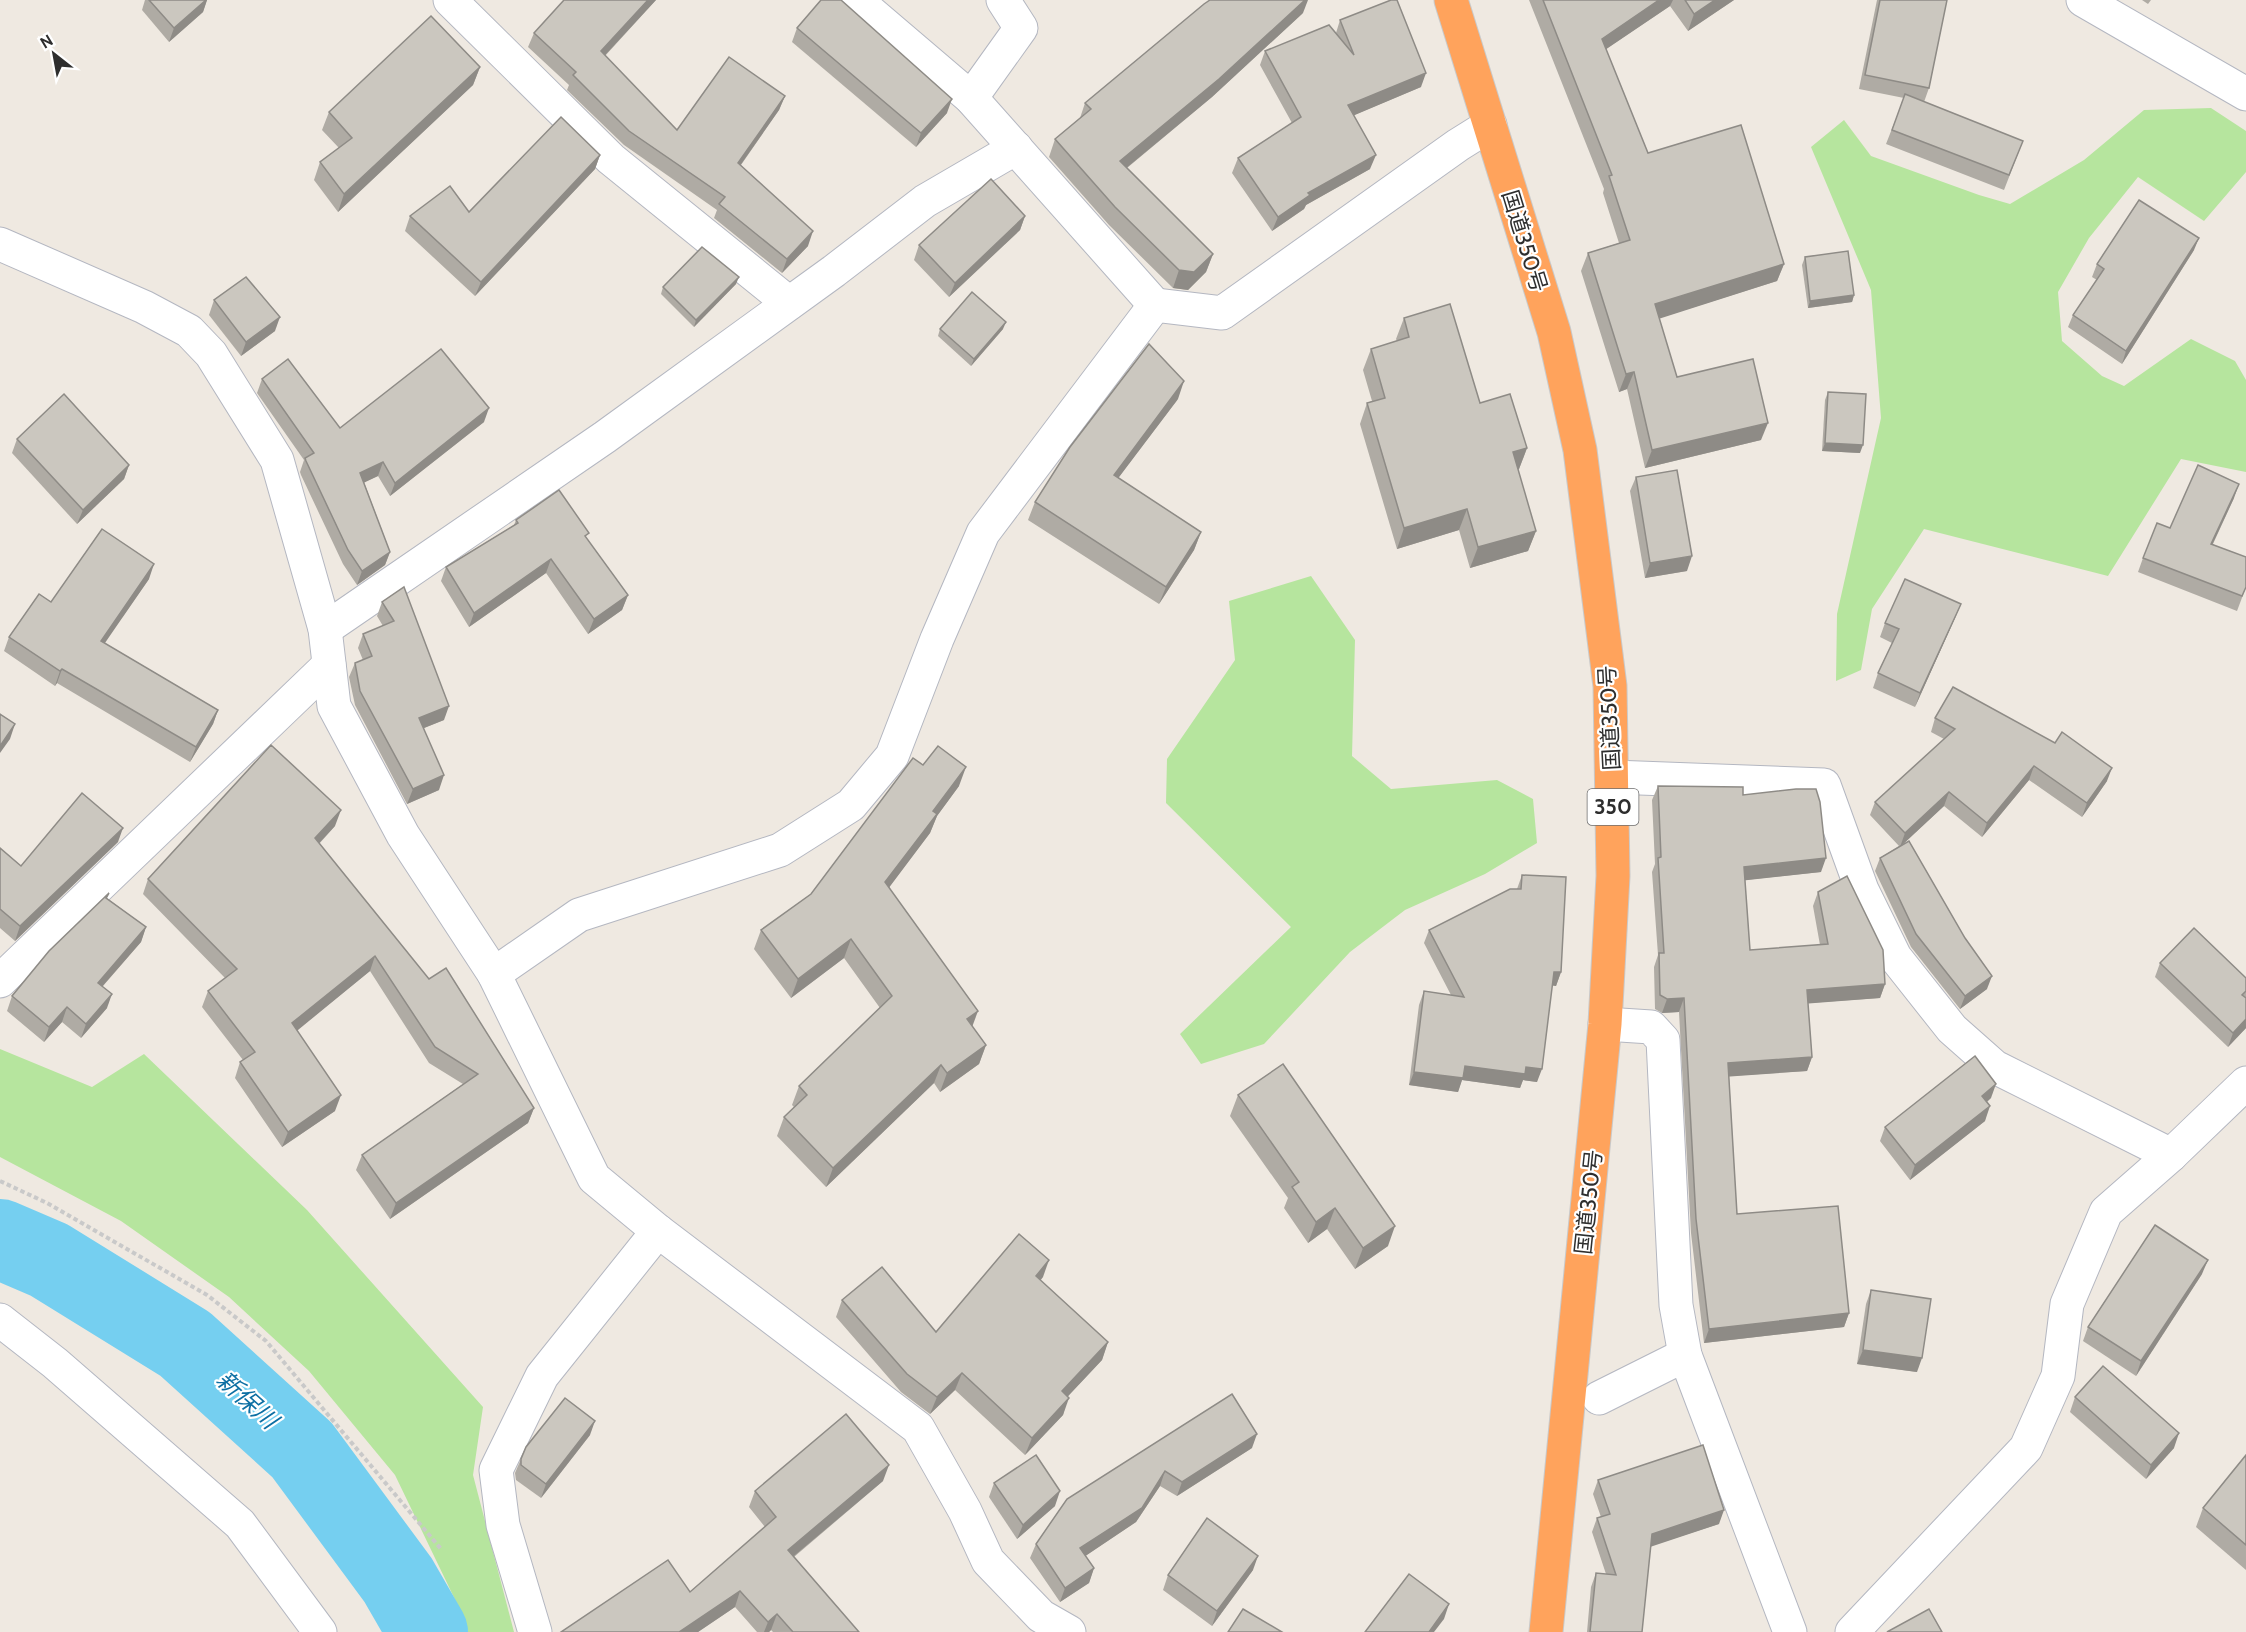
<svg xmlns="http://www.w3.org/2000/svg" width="2246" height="1632" viewBox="0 0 2246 1632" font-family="Cabin,'Noto Sans JP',sans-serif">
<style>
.green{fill:#b6e59e}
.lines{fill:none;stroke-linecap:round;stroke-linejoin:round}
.river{stroke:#75cff0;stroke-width:80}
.minor-casing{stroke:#b4b7c1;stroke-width:35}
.highway-casing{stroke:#c9c9c9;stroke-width:35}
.path{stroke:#c9c9c9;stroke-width:4;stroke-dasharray:4.5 3;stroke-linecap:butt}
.minor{stroke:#fff;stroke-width:33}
.highway{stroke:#ffa35c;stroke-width:33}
.wall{fill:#afaba4}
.shaded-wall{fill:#8e8b86}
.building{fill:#cbc7bf;stroke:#8e8b86;stroke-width:1.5}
.labels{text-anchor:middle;stroke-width:4.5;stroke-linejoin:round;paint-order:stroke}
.shield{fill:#fff;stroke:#6d6d6d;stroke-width:1.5}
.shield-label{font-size:21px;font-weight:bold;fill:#2e2e2e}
.street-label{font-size:22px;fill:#2e2e2e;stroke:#fff}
.water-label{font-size:24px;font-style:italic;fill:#0d6fa3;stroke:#fff}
</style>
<rect width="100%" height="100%" fill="#efe9e1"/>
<g class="green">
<path d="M2211,108L2246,131V172L2204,221L2138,177L2089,238L2058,292L2062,341L2102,376L2124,386L2191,339L2235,361L2246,380V472L2181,459L2108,576L1924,529L1872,609L1861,670L1836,681L1837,614L1881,418L1871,290L1811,147L1844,120L1871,156L1979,195L2010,204L2084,160L2144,110Z"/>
<path d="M1311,576L1355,640L1352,756L1391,789L1497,780L1533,799L1537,843L1485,874L1405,910L1350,952L1264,1044L1201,1064L1180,1034L1291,927L1166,803L1167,759L1235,660L1229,601Z"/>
<path d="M0,1049L92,1087L144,1054L307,1210L483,1407L473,1475L514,1632H468L461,1612L395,1475L309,1371L229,1297L121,1221L0,1157Z"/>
</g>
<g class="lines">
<path class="river" d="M0,1239L49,1260L185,1344L302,1450L398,1580L428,1632"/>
<defs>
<g id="minor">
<path d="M450,0L611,159L789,303"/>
<path d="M856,0L971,98L1155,305"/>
<path d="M2083,0L2246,94"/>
<path d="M971,98L1021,28L1003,0"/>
<path d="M0,244L144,307L189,331L211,354L277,460L325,629L334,706L403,835L494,974L594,1178L658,1231L918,1428L965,1511L988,1561L1041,1616L1069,1632"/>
<path d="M325,629L605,437L834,271L925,201L1016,148"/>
<path d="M1613,777L1824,785L1862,890L1895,957L1952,1029L1995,1067L2171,1155"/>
<path d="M494,974L579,915L780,850L851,805L892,756L937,639L983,533L1155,305L1222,313L1458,145L1490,125"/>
<path d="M0,981L329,665"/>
<path d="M1605,1024L1651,1027L1663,1040L1676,1305L1685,1355L1790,1632"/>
<path d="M0,1320L55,1363L240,1524L320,1632"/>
<path d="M1599,1398L1685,1355"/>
<path d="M535,1632L503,1525L496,1470L542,1376L658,1231"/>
<path d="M1852,1632L2026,1448L2058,1376L2067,1304L2106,1212L2171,1155L2246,1083"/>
</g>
<path id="highway" d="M1451,0L1554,332L1580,450L1610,686L1613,876L1605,1024L1546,1632"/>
</defs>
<use href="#minor" class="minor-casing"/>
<use href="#highway" class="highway-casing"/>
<path class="path" d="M0,1181L47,1203L207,1295L266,1341L441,1549"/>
<use href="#minor" class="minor"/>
<use href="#highway" class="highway"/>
</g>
<g class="wall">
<path d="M145,0H207L203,12L169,42L142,10Z"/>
<path d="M564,0H656L605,56L677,130L785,96L779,110L741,165L808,246L782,273L714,218L717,210L624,145L567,90L569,85L528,47L534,33Z"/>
<path d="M1529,0H1734L1688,31L1670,6L1606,49L1648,153L1784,264L1777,281L1659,318L1677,377L1761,440L1645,468L1627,389L1619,392L1581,271L1588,253L1619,243L1603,193L1604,189Z"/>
<path d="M1877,0H1947L1929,88L1924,102L2023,141L2004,190L1886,144L1904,98L1859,89Z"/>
<path d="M2142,0H2151L2148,4Z"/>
<path d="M1303,13L1212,97L1127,168L1213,254L1206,272L1188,290L1173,288L1109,225L1049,157L1055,139L1080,118L1085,103Z"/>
<path d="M1340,20L1421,87L1354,115L1370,169L1306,205L1304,209L1272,231L1232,173L1238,158L1292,123L1260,65L1265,51L1336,33Z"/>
<path d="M797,28L947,113L916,147L792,42Z"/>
<path d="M480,67L473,85L338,212L314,180L320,162L339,148L322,130L329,112Z"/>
<path d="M600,155L595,169L475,296L405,231L410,216L469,212Z"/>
<path d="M1025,216L1020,230L949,297L914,260L919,245Z"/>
<path d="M2194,250L2122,364L2068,327L2073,315L2097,280L2092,277L2097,264Z"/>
<path d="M1805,257L1854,295L1852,302L1808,308L1802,265Z"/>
<path d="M736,284L694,327L661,294L663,287Z"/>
<path d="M214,300L275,331L241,356L209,315Z"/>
<path d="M1404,318L1480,403L1527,448L1519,469L1518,470L1536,531L1528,551L1470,568L1459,530L1397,549L1360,424L1367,403L1372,401L1363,370L1371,349L1397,341L1396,339Z"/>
<path d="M940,329H1003L971,366L938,336Z"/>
<path d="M262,379L340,428L484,422L390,496L378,476L364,482L390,552L385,565L357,585L343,564L301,475L300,472L304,460L257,393Z"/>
<path d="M1828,392L1860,453L1822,451L1825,400Z"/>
<path d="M1178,399L1118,478L1201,532L1194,550L1159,604L1028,520L1035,502Z"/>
<path d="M17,439L129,465L124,479L77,524L12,453Z"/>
<path d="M1636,477L1687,571L1645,578L1630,491Z"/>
<path d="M2234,498L2213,544L2246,587L2237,611L2138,572L2143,558L2170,528Z"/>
<path d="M516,520L587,539L628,595L622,610L588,634L546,573L469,627L441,581L446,567L514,525Z"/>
<path d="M149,579L104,643L218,710L213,724L190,762L57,683L55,686L4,651L9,637L51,602Z"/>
<path d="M404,587L444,720L424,728L439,790L407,804L355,705L349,677L355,663L363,660L358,648L363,634L383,626L377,616L382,602Z"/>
<path d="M1961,604L1955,618L1915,707L1873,688L1878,673L1892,643L1880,637L1885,623Z"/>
<path d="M1935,718L2107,781L2082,817L2029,780L1982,837L1944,806L1902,845L1987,989L1960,1009L1911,947L1875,871L1880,858L1899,846L1870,815L1875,802L1944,739L1931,732Z"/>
<path d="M923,765L959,786L937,816L930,833L889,887L972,1026L986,1045L979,1064L940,1092L934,1083L826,1187L777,1136L784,1117L794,1107L792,1105L799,1086L880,1008L844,958L791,998L754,949L761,930L811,894Z"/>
<path d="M1658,786L1743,795L1821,872L1745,880L1750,950L1820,945L1813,906L1818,892L1885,984L1880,998L1808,1003L1812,1057L1807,1071L1729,1076L1737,1214L1849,1313L1844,1327L1704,1343L1691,1233L1679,1012L1662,1013L1655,1009L1654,967L1658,955L1652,872L1655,864L1652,800Z"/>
<path d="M335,826L319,844L534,1108L528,1123L390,1219L356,1170L362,1155L463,1084L429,1063L370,971L297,1030L335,1111L282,1147L235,1078L240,1062L243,1060L202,1007L208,991L225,978L143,894L148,879Z"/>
<path d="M118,842L15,941L0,928V848L21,866Z"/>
<path d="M1522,875L1561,972L1556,986L1552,985L1537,1082L1523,1080L1520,1088L1462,1080L1458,1092L1409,1085L1419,1005L1424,991L1451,995L1424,943L1429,930L1517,889Z"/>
<path d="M109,893L107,898L146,927L141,942L103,986L107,1008L81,1038L62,1022L44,1042L7,1011L12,996Z"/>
<path d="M2160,963L2246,978V1028L2228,1047L2155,977Z"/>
<path d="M1238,1095L1388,1246L1355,1269L1327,1229L1308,1243L1284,1208L1288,1198L1230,1116Z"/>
<path d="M1991,1098L1987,1102L1985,1121L1910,1180L1880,1141L1885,1127Z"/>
<path d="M2202,1274L2136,1376L2083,1341L2088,1327Z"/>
<path d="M1043,1277L1040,1281L1108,1342L1102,1360L1068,1396L1063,1415L1025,1455L955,1390L930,1414L901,1392L836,1317L842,1300L936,1332Z"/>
<path d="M1871,1290L1917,1372L1857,1364L1866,1304Z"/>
<path d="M2075,1397L2174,1448L2146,1479L2070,1412Z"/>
<path d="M590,1435L541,1498L516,1480L515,1473L521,1459Z"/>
<path d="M1252,1448L1177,1496L1160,1486L1136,1522L1085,1556L1094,1568L1089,1583L1060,1602L1030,1558L1036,1544L1067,1499Z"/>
<path d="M2246,1455V1570L2196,1527L2203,1508Z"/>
<path d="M1598,1480L1719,1524L1650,1546L1642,1632H1587L1591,1587L1596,1573L1606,1574L1592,1532L1597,1518L1601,1517L1593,1494Z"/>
<path d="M883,1481L794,1557L859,1632H773L771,1630L769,1632H757L735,1607L698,1632H561L690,1592L765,1527L749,1507L755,1491Z"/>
<path d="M994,1483L1055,1506L1017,1539L989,1497Z"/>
<path d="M1253,1570L1212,1626L1163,1590L1168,1575Z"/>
</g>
<g class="shaded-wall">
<path d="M206,0H207L203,12L169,42L174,28Z"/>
<path d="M648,0H656L595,66L601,51Z"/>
<path d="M1305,0H1308L1303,13L1212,97L1113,179L1120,161Z"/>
<path d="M1659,0H1673L1670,6L1596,56L1602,39Z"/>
<path d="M1715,0H1734L1688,31L1694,14Z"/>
<path d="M480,67L473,85L338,212L344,194Z"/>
<path d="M1426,73L1421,87L1343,120L1348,105Z"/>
<path d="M785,96L779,110L732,177L738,163Z"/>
<path d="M952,99L947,113L916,147L921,133Z"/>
<path d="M600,155L595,169L475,296L481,282Z"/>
<path d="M1376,155L1370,169L1306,205L1304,209L1272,231L1278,217L1308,193Z"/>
<path d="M1025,216L1020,230L949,297L955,283Z"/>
<path d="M813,231L808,246L782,273L787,259Z"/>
<path d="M2199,238L2194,250L2122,364L2126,351Z"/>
<path d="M1213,254L1206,272L1188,290L1173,288L1179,270Z"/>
<path d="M1784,264L1777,281L1649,322L1655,304Z"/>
<path d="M739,277L736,284L694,327L696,320Z"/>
<path d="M1854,295L1852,302L1808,308L1810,301Z"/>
<path d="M280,317L275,331L241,356L246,342Z"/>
<path d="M1006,322L1003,329L971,366L974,359Z"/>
<path d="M1634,372L1627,389L1619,392L1626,374Z"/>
<path d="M1184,381L1178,399L1107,493L1114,475Z"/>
<path d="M489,408L484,422L390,496L395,483Z"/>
<path d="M1768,423L1761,440L1645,468L1652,450Z"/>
<path d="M1825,443L1863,445L1860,453L1822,451Z"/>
<path d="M1527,448L1519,469L1505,473L1513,452Z"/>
<path d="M383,462L378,476L355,487L360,473Z"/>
<path d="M129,465L124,479L77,524L83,510Z"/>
<path d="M2239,484L2234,498L2206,558L2211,544Z"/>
<path d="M1467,509L1459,530L1397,549L1404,528Z"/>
<path d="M1536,531L1528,551L1470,568L1478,547Z"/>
<path d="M1201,532L1194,550L1159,604L1166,587Z"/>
<path d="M390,552L385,565L357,585L362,571Z"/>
<path d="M1692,556L1687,571L1645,578L1650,563Z"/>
<path d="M551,559L546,573L469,627L474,613Z"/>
<path d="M154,564L149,579L96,656L101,641Z"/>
<path d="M628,595L622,610L588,634L594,619Z"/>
<path d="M1961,604L1955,618L1915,707L1920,693Z"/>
<path d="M62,669L57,683L55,686L60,671Z"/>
<path d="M449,706L444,720L414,732L419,718Z"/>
<path d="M218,710L213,724L190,762L196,747Z"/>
<path d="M15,724L10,739L0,753V746Z"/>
<path d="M2034,766L2029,780L1982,837L1987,823Z"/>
<path d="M966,767L959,786L937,816L930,833L879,901L885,882L933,811Z"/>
<path d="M2112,768L2107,781L2082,817L2087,803Z"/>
<path d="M444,775L439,790L407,804L413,789Z"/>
<path d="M1949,792L1944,806L1900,847L1905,833Z"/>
<path d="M341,810L335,826L309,854L315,838Z"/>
<path d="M123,828L118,842L15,941L20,926Z"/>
<path d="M1826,858L1821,872L1739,881L1744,867Z"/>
<path d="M146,927L141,942L93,997L98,983Z"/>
<path d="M851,939L844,958L791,998L798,979Z"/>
<path d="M375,956L370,971L287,1039L292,1023Z"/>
<path d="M1554,972H1561L1556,986L1549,985Z"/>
<path d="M1992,976L1987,989L1960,1009L1965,996Z"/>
<path d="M1885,984L1880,998L1802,1004L1807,990Z"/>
<path d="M112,994L107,1008L81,1038L86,1024Z"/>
<path d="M1684,998L1679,1012L1662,1013L1667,999Z"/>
<path d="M67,1007L62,1022L44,1042L49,1027Z"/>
<path d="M978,1011L971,1030L967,1019Z"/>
<path d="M2246,1019V1028L2228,1047L2233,1033Z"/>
<path d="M986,1045L979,1064L940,1092L947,1073Z"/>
<path d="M1812,1057L1807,1071L1723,1077L1728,1063Z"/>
<path d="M941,1065L934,1083L826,1187L833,1168Z"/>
<path d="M1465,1066L1526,1067L1542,1069L1537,1082L1523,1080L1520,1088L1462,1080L1458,1092L1409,1085L1414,1072Z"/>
<path d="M1996,1084L1991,1098L1977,1110L1982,1096Z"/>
<path d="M341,1095L335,1111L282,1147L288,1132Z"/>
<path d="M1990,1106L1985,1121L1910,1180L1915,1165Z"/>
<path d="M534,1108L528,1123L390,1219L396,1203Z"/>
<path d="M1335,1208L1327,1229L1308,1243L1316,1222Z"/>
<path d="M1395,1226L1388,1246L1355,1269L1363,1248Z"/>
<path d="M1049,1260L1043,1277L1029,1293L1036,1276Z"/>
<path d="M2208,1260L2202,1274L2136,1376L2141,1361Z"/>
<path d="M1849,1313L1844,1327L1704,1343L1709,1329Z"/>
<path d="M1108,1342L1102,1360L1056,1409L1062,1391Z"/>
<path d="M1863,1350L1922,1358L1917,1372L1857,1364Z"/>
<path d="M962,1373L955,1390L930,1414L937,1397Z"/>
<path d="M1069,1398L1063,1415L1025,1455L1032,1438Z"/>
<path d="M595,1421L590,1435L541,1498L546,1484Z"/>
<path d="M2179,1433L2174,1448L2146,1479L2151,1465Z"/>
<path d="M1257,1434L1252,1448L1177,1496L1182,1482Z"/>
<path d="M889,1465L883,1481L782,1566L788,1550Z"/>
<path d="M1165,1471L1160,1486L1136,1522L1075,1563L1080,1548Z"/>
<path d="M1060,1491L1055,1506L1017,1539L1023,1525Z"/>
<path d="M1724,1510L1719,1524L1647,1548L1652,1534Z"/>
<path d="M1258,1556L1253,1570L1212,1626L1217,1611Z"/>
<path d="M1094,1568L1089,1583L1060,1602L1065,1588Z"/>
<path d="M740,1591L735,1607L698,1632H679Z"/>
<path d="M1449,1604L1444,1619L1434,1632H1429Z"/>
<path d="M777,1614L771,1630L769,1632H764L768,1622Z"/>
</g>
<g class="building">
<path d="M149,0H206L174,28Z"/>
<path d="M564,0H648L601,51L677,130L729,57L785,96L738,163L813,231L787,259L719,204L725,197L629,131L573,75L576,72L534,33Z"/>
<path d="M821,0H841L952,99L921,133L797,28Z"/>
<path d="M1210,0H1305L1219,79L1120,161L1213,254L1194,272L1179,270L1115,207L1055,139L1091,109L1085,103L1204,4Z"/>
<path d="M1391,0H1397L1426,73L1348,105L1376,155L1308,193L1310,195L1278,217L1238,158L1301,117L1265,51L1329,25L1354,55L1340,20Z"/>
<path d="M1543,0H1659L1602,39L1648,153L1741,125L1784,264L1655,304L1677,377L1753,359L1768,423L1652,450L1634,372L1626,374L1588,253L1630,240L1609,176L1612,175Z"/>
<path d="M1685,0H1715L1694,14Z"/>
<path d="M1880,0H1947L1929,88L1865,75Z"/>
<path d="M431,16L480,67L344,194L320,162L352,138L329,112Z"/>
<path d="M1905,94L2023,141L2009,175L1892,130Z"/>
<path d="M561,117L600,155L481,282L410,216L450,186L469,212Z"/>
<path d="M991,179L1025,216L955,283L919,245Z"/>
<path d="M2139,200L2199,238L2126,351L2073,315L2104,269L2097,264Z"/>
<path d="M702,247L739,277L696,320L663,287Z"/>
<path d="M1848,251L1854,295L1810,301L1805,257Z"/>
<path d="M246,277L280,317L246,342L214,300Z"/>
<path d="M972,292L1006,322L974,359L940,329Z"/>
<path d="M1450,304L1480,403L1510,394L1527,448L1513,452L1536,531L1478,547L1467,509L1404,528L1367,403L1385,398L1371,349L1409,337L1404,318Z"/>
<path d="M1149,344L1184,381L1114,475L1201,532L1166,587L1035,502L1070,447Z"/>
<path d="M441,349L489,408L395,483L383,462L360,473L390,552L362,571L348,550L306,461L305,458L314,453L262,379L288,359L340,428Z"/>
<path d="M1828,392L1866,394L1863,445L1825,443Z"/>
<path d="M64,394L129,465L83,510L17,439Z"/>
<path d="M2198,465L2239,484L2211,544L2246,557V587L2242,596L2143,558L2157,523L2170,528Z"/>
<path d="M1677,470L1692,556L1650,563L1636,477Z"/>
<path d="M559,490L589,533L585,536L628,595L594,619L551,559L474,613L446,567L518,523L516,520Z"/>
<path d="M102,529L154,564L101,641L218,710L196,747L62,669L60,671L9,637L39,594L51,602Z"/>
<path d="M1905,579L1961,604L1920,693L1878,673L1899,629L1885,623Z"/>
<path d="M404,587L449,706L419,718L444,775L413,789L360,691L355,663L372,656L363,634L394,621L382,602Z"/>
<path d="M1953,687L2055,743L2062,732L2112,768L2087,803L2034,766L1987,823L1949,792L1905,833L1875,802L1955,729L1935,718Z"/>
<path d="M0,714L15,724L0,746Z"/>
<path d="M271,745L341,810L315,838L429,979L446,968L534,1108L396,1203L362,1155L478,1074L435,1047L375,956L292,1023L341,1095L288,1132L240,1062L255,1052L208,991L237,969L148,879Z"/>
<path d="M938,746L966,767L933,811L937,814L885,882L978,1011L967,1019L986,1045L947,1073L941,1065L833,1168L784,1117L807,1095L799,1086L892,996L851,939L798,979L761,930L811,894L913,758L923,765Z"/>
<path d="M1658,786L1743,787V795L1796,789H1816L1820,802L1826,858L1744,867L1750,950L1828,944L1818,892L1847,876L1883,950L1885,984L1807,990L1812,1057L1728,1063L1737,1214L1838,1206L1849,1313L1709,1329L1696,1219L1684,998L1667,999L1660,995L1659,953H1664L1658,858L1661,857Z"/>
<path d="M82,793L123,828L20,926L0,909V848L21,866Z"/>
<path d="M1909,841L1965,938L1992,976L1965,996L1916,934L1880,858Z"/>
<path d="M1522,875L1566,877L1561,972H1554L1542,1069L1526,1067L1525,1074L1465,1066L1463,1078L1414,1072L1424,991L1464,997L1429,930L1510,889H1521Z"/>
<path d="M109,893L106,898L146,927L98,983L112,994L86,1024L67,1007L49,1027L12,996L49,951Z"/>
<path d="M2194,928L2246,978V991L2242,995L2246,998V1019L2233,1033L2160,963Z"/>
<path d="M1975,1056L1996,1084L1982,1096L1990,1106L1915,1165L1885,1127Z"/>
<path d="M1283,1064L1395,1226L1363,1248L1335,1208L1316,1222L1292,1187L1299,1182L1238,1095Z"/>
<path d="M2155,1225L2208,1260L2141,1361L2088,1327Z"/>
<path d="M1019,1234L1049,1260L1036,1276L1108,1342L1062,1391L1069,1398L1032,1438L962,1373L937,1397L907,1374L842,1300L882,1267L936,1332Z"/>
<path d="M1871,1290L1931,1299L1922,1358L1863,1350Z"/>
<path d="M2103,1366L2179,1433L2151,1465L2075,1397Z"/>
<path d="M1232,1394L1257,1434L1182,1482L1165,1471L1142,1508L1080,1548L1094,1568L1065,1588L1036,1544L1067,1499Z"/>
<path d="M565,1398L595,1421L546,1484L521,1465V1459L526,1447Z"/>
<path d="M846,1414L889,1465L788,1550L859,1632H793L777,1614L768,1622L740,1591L679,1632H561L668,1560L690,1592L776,1517L755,1491Z"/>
<path d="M1703,1445L1724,1510L1652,1534L1642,1632H1590L1596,1573L1616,1575L1597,1518L1610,1514L1598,1480Z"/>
<path d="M1036,1455L1060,1491L1023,1525L994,1483Z"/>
<path d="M2246,1455V1545L2203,1508Z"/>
<path d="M1207,1518L1258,1556L1217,1611L1168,1575Z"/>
<path d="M1409,1574L1449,1604L1429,1632H1365Z"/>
<path d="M1243,1609L1282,1632H1228Z"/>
<path d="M1929,1609L1942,1632H1887Z"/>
</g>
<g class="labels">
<rect class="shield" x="1587.5" y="789" width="51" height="36" rx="4.5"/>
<g class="shield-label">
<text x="1613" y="814">350</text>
</g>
<g class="street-label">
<text transform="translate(1525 241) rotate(73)" y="8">国道350号</text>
<text transform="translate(1609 718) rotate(-93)" y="8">国道350号</text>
<text transform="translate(1588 1202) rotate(-84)" y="8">国道350号</text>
</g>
<g class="water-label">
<text transform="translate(247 1400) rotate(42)" y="8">新保川</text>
</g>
</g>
<g transform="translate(54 54) rotate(329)" stroke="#ffffff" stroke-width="4.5" paint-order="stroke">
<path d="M0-4.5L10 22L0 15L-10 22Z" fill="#2e2e2e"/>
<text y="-9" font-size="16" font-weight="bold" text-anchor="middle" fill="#2e2e2e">N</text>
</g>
</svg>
